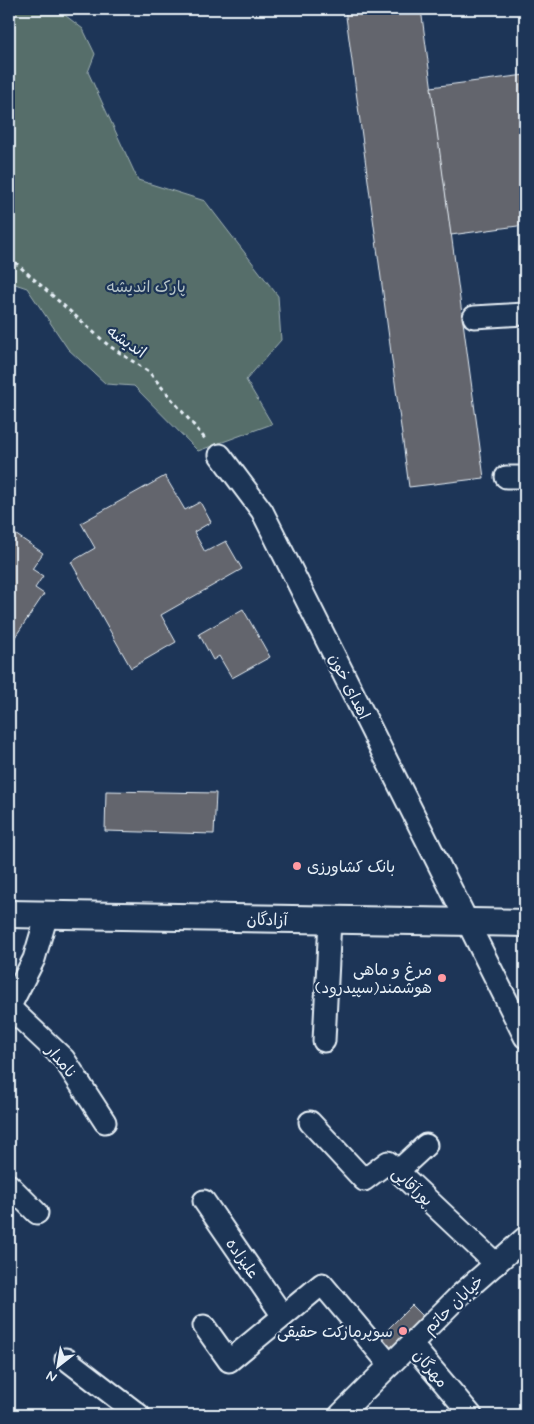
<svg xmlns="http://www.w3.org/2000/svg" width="534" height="1424" viewBox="0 0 534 1424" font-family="Mynerve,'Playpen Sans Arabic',sans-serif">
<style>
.green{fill:#566e6b;stroke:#9fb0b2}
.building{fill:#64656d;stroke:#e8f1f8}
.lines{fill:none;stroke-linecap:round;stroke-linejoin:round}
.minor-casing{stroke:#e8f1f8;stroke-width:25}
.major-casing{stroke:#e8f1f8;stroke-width:30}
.path{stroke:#e8f1f8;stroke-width:3;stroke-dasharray:4 4;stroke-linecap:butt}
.minor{stroke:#1d3557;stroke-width:21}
.major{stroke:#1d3557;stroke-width:26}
.poi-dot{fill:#ff9aa2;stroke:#1d3557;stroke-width:2}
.labels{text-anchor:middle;stroke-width:4.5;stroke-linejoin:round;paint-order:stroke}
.park-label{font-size:16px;fill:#b5c3c7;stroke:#1d3557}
.street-label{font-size:16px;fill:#e8f1f8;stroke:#1d3557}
.poi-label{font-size:16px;fill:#e8f1f8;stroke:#1d3557;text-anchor:end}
</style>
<rect width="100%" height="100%" fill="#1d3557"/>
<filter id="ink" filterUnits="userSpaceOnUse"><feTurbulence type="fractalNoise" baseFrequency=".02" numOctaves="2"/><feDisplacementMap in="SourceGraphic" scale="10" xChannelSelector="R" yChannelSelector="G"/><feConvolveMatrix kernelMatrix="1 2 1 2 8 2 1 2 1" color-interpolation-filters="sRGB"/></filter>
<g filter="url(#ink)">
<path class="green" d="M9,9H57L83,29L95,54L88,72L138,180L205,201L278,296L281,340L246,380L272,424L198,451L134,386L106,384L68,349L27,288L9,282Z"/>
<g class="building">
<path d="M345,9H421L484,478L409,487Z"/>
<path d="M525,75V225L451,235L431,87Z"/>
<path d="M165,476L185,510L200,502L211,522L194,532L205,552L226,541L242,569L161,615L176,642L131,668L71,562L95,548L81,523Z"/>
<path d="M9,530L43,553L32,569L43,576L35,588L44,594L9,646Z"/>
<path d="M243,609L270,657L232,678L219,656L213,660L199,634Z"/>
<path d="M106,791L216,793L214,834L105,831Z"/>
<path d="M13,848V861H9V849Z"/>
<path d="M412,1305L428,1321L393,1357L377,1340Z"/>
</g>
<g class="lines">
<defs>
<g id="minor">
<path d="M474,317L525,314"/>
<path d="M220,455L262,511L525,1037"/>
<path d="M506,477H525"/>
<path d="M9,1007L64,1059L105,1122"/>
<path d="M9,1008L34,959L47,915"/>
<path d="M324,1041L330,920"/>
<path d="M310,1122L364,1180L388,1162L496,1264"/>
<path d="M398,1171L426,1145"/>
<path d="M9,1185L37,1213"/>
<path d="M204,1201L283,1316"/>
<path d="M204,1326L229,1361L322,1284L390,1365"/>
<path d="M411,1344L471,1415"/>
<path d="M66,1359L139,1415"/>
<path d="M340,1415L459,1296L525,1238"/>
</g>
<path id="major" d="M9,914L525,923"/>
</defs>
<use href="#minor" class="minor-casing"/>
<use href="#major" class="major-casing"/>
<path class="path" d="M9,257L108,345L149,372L207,441"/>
<use href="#minor" class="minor"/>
<use href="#major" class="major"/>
</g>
</g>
<g class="poi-dot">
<circle cx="297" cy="866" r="5"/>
<circle cx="442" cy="978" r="5"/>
<circle cx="403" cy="1331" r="5"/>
</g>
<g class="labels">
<g class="park-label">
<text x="146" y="292">پارک اندیشه</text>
</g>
<g class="street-label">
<text transform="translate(127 341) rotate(35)" y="6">اندیشه</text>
<text transform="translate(350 686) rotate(63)" y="6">اهدای خون</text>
<text transform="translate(267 919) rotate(1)" y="6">آزادگان</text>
<text transform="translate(62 1061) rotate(50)" y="6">نامدار</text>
<text transform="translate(413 1186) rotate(43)" y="6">پورآقایی</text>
<text transform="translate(243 1258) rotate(55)" y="6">علیزاده</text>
<text transform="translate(453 1304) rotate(-44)" y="6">خیابان حاتم</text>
<text transform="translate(431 1368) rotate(50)" y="6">مهرگان</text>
</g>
<g class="poi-label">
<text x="307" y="872" text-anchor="start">بانک کشاورزی</text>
<text x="432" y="975">مرغ و ماهی<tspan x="432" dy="18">هوشمند(سپیدرود)</tspan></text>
<text x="393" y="1337">سوپرمارکت حقیقی</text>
</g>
</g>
<rect width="534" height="1424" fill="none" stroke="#1d3557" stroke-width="30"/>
<rect x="15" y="15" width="504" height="1394" fill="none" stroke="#e8f1f8" stroke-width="2" filter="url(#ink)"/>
<g transform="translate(58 1366) rotate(211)" stroke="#1d3557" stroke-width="4" paint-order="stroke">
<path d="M0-4L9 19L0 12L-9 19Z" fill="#e8f1f8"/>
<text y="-8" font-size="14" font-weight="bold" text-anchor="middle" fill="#e8f1f8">N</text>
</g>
</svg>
